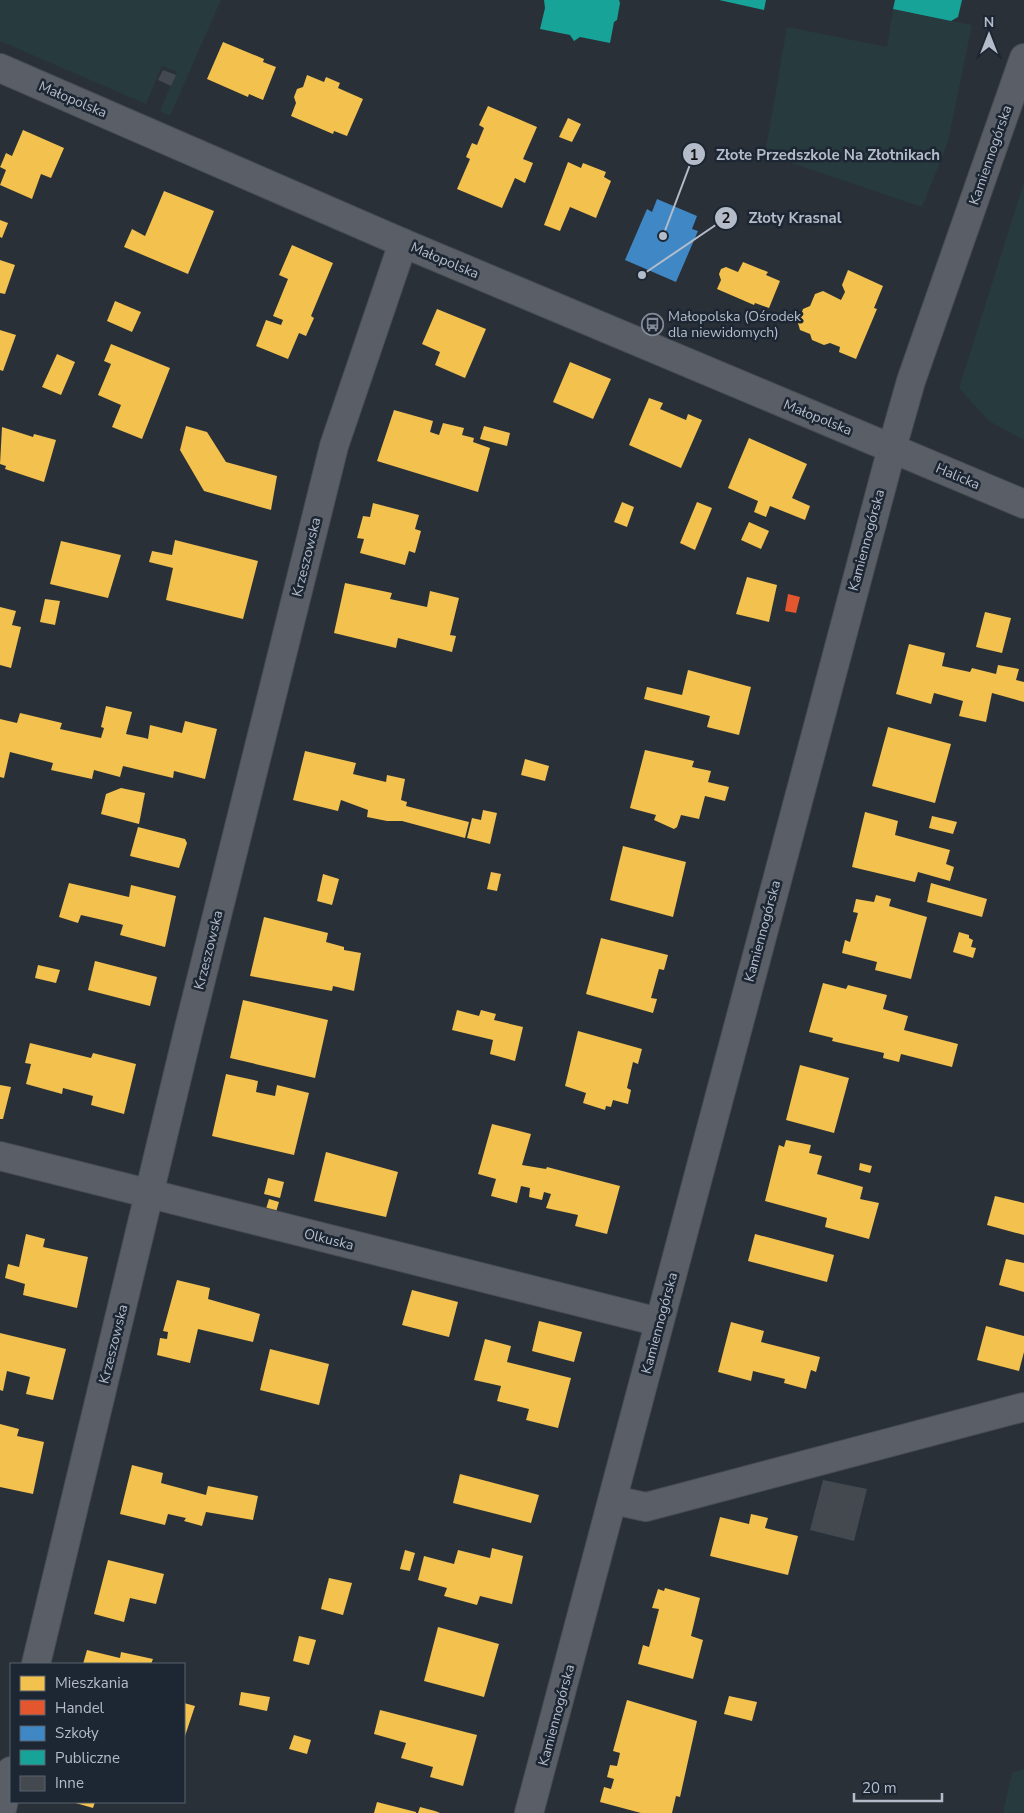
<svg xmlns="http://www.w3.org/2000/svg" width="1024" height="1813" viewBox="0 0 1024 1813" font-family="'Nunito Sans',sans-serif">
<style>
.green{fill:#273a3e}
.homes{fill:#f2c14e}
.shops{fill:#e4572e}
.schools{fill:#3f88c5}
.public{fill:#17a398}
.building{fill:#444950}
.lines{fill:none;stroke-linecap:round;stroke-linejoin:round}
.minor-casing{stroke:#484c53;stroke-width:30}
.tertiary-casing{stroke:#484c53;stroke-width:30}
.minor{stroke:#5a5e66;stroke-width:28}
.tertiary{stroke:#5a5e66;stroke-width:28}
.labels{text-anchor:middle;stroke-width:5;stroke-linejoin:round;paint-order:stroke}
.street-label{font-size:14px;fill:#b4bcc9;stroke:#1d2633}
.poi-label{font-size:14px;fill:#b4bcc9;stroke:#1d2633;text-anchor:start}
.leader{fill:none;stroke:#b4bcc9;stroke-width:2}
.callout-dot{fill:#b4bcc9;stroke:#1d2633;stroke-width:2}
.mark-label{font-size:15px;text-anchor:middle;font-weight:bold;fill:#111}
.callout-label{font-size:15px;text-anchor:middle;font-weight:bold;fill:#b4bcc9;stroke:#1d2633;stroke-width:5;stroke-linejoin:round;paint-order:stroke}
</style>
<rect width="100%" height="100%" fill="#2a3038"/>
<g class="green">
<path d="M0,0H221L170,116L160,111L177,72L162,66L146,104L0,41Z"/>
<path d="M893,9L972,25L948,142L922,207L765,154L787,27L887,47Z"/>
<path d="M1024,182V440L989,421L959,388Z"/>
<path d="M1024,1769V1813H1003L1012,1773Z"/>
</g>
<g class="homes">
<path d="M223,42L264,59L263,62L276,67L263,100L249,94L248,97L207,79Z"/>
<path d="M307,75L324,82L326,77L340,83L338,88L363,99L347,136L334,131L333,134L291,116L296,103L294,97L297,89L303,87Z"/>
<path d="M488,106L537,127L523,159L533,163L525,183L515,178L502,208L457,189L470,159L466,157L472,143L477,145L484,128L479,125Z"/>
<path d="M568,118L581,124L572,142L559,137Z"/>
<path d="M23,130L64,148L51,178L41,174L32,199L0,185L6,170L0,167L1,165L6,153L12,156Z"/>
<path d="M568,162L581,168L583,163L606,172L604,177L611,181L596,218L570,207L560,231L544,225Z"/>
<path d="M164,191L214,211L188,274L124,247L132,229L145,236Z"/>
<path d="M0,220L8,223L2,238L0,237Z"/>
<path d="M292,245L333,263L311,316L314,318L306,336L299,333L288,359L256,346L266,320L281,325L283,320L273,316L288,279L279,275Z"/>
<path d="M0,260L15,265L5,294L0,293Z"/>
<path d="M743,262L768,272L766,275L780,281L769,308L755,303L754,305L717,289L721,280L719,274L721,269L726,267L738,272Z"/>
<path d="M848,270L883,286L874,308L877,309L856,359L839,352L840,347L830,343L824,345L812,340L810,334L800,330L798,323L803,309L810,306L815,294L823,291L841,300L845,292L842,285Z"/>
<path d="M115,301L141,312L132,332L107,321Z"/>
<path d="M437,309L486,329L465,378L435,365L440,352L422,344Z"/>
<path d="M0,330L16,335L3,371L0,370Z"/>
<path d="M111,344L170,368L142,439L112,427L121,405L98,395L111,364L104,361Z"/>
<path d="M57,354L75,362L61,395L42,387Z"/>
<path d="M570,362L611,379L593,419L553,402Z"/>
<path d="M649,398L663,403L660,409L686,420L688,414L702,420L681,468L629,445Z"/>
<path d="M394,410L433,421L430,432L439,435L443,423L464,428L462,435L474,438L473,442L490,448L478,492L377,461Z"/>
<path d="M186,426L207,432L226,462L277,476L271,510L204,491L180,450Z"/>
<path d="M484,426L510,433L507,446L480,439Z"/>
<path d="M2,427L33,437L34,434L56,440L44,482L5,469L6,466L0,464Z"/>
<path d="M749,438L807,464L792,498L810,506L805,520L770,506L766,517L754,512L758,501L728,488Z"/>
<path d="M622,502L634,507L627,527L614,522Z"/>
<path d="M697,502L712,508L695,550L680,543Z"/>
<path d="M373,503L419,515L415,529L421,531L415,553L409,551L405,565L360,553L364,539L357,538L363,516L370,517Z"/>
<path d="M749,522L769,531L761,549L741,540Z"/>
<path d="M175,540L258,561L243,619L166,600L173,568L149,562L152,551L172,555Z"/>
<path d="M61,541L121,555L108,598L50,584Z"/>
<path d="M747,577L777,585L769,622L736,614Z"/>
<path d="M345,583L392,593L390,599L427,607L430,591L459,598L450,635L456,636L452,652L398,638L396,648L334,633Z"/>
<path d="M45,599L60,601L55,625L40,622Z"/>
<path d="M0,607L16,611L12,625L21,627L11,668L0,665Z"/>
<path d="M985,612L1011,618L1002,653L976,647Z"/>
<path d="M909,644L945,653L942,666L970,672L972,668L996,674L998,665L1019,669L1016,680L1024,682V702L992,693L986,722L959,716L963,701L934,693L931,704L896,694Z"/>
<path d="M688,670L751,687L739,735L707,727L710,716L644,699L647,687L682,695Z"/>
<path d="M106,706L132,712L126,734L145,738L148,739L150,725L182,733L185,721L217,729L205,779L174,771L173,778L123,766L120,777L94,770L92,779L51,770L53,763L10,752L4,778L0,777V719L17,723L20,713L62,723L60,729L101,738L104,728L101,727Z"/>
<path d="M888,727L951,744L935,803L872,786Z"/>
<path d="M645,750L694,761L692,767L711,771L708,782L729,787L725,801L705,796L699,819L681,815L677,827L674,829L654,820L656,815L630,808Z"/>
<path d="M305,751L356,763L353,774L386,782L387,775L405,779L401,800L407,802L406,806L469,822L465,838L402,821H387L367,817L368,810L341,800L338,811L293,800Z"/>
<path d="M525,759L549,766L545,781L521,775Z"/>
<path d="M121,788L145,793L139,824L101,814L106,794Z"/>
<path d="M483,810L497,813L490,844L467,838L472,818L481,820Z"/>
<path d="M865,812L898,821L895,835L950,850L946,864L954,867L950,881L918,872L915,882L852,867Z"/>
<path d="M932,816L957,822L953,834L929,828Z"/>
<path d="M138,827L185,839L187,843L179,868L130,856Z"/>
<path d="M623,846L686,862L673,917L610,900Z"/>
<path d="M491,872L501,874L497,891L487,889Z"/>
<path d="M323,874L339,879L332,905L317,901Z"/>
<path d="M69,883L129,897L131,885L176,896L165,947L120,935L123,925L120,924L81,915L78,923L59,917Z"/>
<path d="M931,883L987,899L982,917L927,902Z"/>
<path d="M876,895L891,899L889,906L927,917L911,979L875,970L877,962L842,953L845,940L850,942L858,913L853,912L856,899L874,902Z"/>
<path d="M264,917L328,933L326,942L344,947V950L361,953L354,991L333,986L332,991L250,976Z"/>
<path d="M959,932L969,935V938L973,940L971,947L976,948L973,958L953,952Z"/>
<path d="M601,938L668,955L664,970L659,969L651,998L657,999L653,1013L586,994Z"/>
<path d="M95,961L157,977L150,1006L88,990Z"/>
<path d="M38,965L60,970L56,983L35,978Z"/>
<path d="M823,983L846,989L848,985L887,995L883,1009L908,1016L904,1030L958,1044L952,1067L901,1054L899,1062L883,1058L884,1053L832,1041L833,1038L809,1032Z"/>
<path d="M243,1000L328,1020L315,1078L230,1058Z"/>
<path d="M457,1010L479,1016L481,1010L496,1014L494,1020L523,1027L515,1061L490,1054L493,1040L452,1030Z"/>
<path d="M578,1031L642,1049L638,1064L633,1062L627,1088L631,1090L628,1104L613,1100L611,1107L606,1106L605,1110L583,1103L586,1093L565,1086Z"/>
<path d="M30,1043L91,1058L93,1053L136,1064L124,1114L91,1105L93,1096L63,1088L62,1094L26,1084L31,1064L25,1063Z"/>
<path d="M800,1065L849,1078L834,1133L786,1120Z"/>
<path d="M226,1074L258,1081L256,1092L275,1096L277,1085L309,1093L294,1155L212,1136Z"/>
<path d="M0,1085L11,1087L3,1119H0Z"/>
<path d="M492,1124L531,1134L522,1165L546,1169L547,1167L620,1186L607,1234L575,1226L578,1215L546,1208L551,1194L544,1192L542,1200L529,1197L530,1188L521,1186L517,1203L491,1196L496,1179L478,1174Z"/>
<path d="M786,1140L811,1145L809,1153L822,1156L817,1174L863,1187L860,1199L879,1203L869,1239L825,1227L827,1218L765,1201L779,1145L784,1147Z"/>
<path d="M326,1152L398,1172L386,1217L314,1201Z"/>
<path d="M860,1163L872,1166L870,1173L859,1170Z"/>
<path d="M268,1178L284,1182L280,1198L264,1194Z"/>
<path d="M995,1196L1024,1203V1235L987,1225Z"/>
<path d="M269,1199L279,1202L276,1212L266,1209Z"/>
<path d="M26,1234L45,1239L43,1247L88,1257L77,1308L23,1295L25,1284L5,1278L8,1264L19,1267Z"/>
<path d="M755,1234L834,1255L827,1282L748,1261Z"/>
<path d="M1006,1259L1024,1263V1292L999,1285Z"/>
<path d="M177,1280L210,1288L208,1299L260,1314L253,1342L198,1329L190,1363L157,1355L160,1338L167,1339L168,1332L163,1331Z"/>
<path d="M412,1290L458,1302L449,1337L402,1325Z"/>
<path d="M539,1321L582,1332L574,1362L532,1351Z"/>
<path d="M731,1322L764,1331L761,1342L820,1357L816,1372L811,1370L806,1389L784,1383L785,1379L753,1371L751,1381L718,1372Z"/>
<path d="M986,1326L1024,1336V1352L1019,1371L977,1360Z"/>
<path d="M0,1333L66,1349L53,1400L26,1394L30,1377L7,1371L3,1391L0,1390Z"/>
<path d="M485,1339L511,1346L507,1362L571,1378L558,1428L526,1420L529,1409L497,1401L501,1386L474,1380Z"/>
<path d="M270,1349L329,1364L319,1405L260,1390Z"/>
<path d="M0,1424L19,1429L17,1436L44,1442L33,1494L0,1487Z"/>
<path d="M132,1465L163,1473L161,1483L206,1495L208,1486L258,1496L253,1520L206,1512L202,1526L184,1521L186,1518L168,1514L165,1525L120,1514Z"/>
<path d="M460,1474L539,1495L531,1523L453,1503Z"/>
<path d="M751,1514L768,1518L765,1528L798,1536L788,1575L710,1556L720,1517L749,1524Z"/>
<path d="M492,1548L523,1556L512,1604L480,1596L477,1605L444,1596L447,1588L418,1580L424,1556L454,1564L458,1550L490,1558Z"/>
<path d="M405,1550L415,1553L410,1571L400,1569Z"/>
<path d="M108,1560L164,1574L156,1604L130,1598L124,1622L94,1614Z"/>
<path d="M329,1578L352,1583L343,1615L321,1609Z"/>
<path d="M665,1588L700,1598L691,1636L703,1640L693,1679L638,1664L643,1645L649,1647L659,1609L652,1608L658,1589L664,1591Z"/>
<path d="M438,1627L499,1644L484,1697L424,1681Z"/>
<path d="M299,1636L316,1640L309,1665L293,1661Z"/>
<path d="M87,1650L120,1658L121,1652L153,1659L151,1664H83Z"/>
<path d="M241,1692L270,1697L267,1711L239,1705Z"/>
<path d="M729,1696L757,1702L752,1721L724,1714Z"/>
<path d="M627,1700L697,1721L680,1797L676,1796L672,1813H641L600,1802L604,1787L611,1789L614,1779L607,1777L610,1765L617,1766L620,1753L613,1751Z"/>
<path d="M184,1703L195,1706L184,1739Z"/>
<path d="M380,1710L477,1735L463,1786L430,1777L433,1767L401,1758L406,1743L374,1734Z"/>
<path d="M294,1735L311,1740L307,1754L289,1749Z"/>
<path d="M72,1802H95L93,1808Z"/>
<path d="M377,1802L416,1812V1813H374Z"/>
<path d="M420,1807L435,1811L440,1813H418Z"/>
</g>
<path class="shops" d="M788,594L800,597L796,613L785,611Z"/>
<path class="schools" d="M657,199L697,216L692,229L698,231L676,282L625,260L647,209L652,212Z"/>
<g class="public">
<path d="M544,0H619L620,3L617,20L614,22L610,43L580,37L574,41L570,35L540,29L545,8Z"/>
<path d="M719,0H766L764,10Z"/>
<path d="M895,0H962L958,17L951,21L893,9Z"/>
</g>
<g class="building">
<path d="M163,70L176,75L171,86L158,80Z"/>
<path d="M823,1480L867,1489L854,1541L810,1530Z"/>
</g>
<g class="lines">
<defs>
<g id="minor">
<path d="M0,1156L659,1322"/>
<path d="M613,1500L646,1507L1024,1407"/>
<path d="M36,1664L188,1032L334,446L403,243"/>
<path d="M1,1813L11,1771"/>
<path d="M529,1813L892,448"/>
</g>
<g id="tertiary">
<path d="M0,68L403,243L1024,504"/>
<path d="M892,448L911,381L1024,58"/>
</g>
</defs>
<use href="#minor" class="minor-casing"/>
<use href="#tertiary" class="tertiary-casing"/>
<use href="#minor" class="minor"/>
<use href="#tertiary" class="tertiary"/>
</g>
<defs>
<symbol id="bus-ring" viewBox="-11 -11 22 22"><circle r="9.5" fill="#1d2633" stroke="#848b96" stroke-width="1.5"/><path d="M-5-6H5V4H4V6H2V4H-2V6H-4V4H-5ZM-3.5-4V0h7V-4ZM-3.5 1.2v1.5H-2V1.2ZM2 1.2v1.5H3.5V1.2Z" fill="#848b96"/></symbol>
</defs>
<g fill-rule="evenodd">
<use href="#bus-ring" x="640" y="312" width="25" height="25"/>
</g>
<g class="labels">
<g class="street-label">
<text transform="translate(73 99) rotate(23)" y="5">Małopolska</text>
<text transform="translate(990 155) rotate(-71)" y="5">Kamiennogórska</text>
<text transform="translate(445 260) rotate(23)" y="5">Małopolska</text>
<text transform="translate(818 417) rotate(22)" y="5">Małopolska</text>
<text transform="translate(958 476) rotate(23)" y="5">Halicka</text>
<text transform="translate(866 540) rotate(-75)" y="5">Kamiennogórska</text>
<text transform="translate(306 557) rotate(-76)" y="5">Krzeszowska</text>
<text transform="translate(762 931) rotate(-75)" y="5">Kamiennogórska</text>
<text transform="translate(208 950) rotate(-76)" y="5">Krzeszowska</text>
<text transform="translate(329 1239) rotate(14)" y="5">Olkuska</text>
<text transform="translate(659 1323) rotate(-75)" y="5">Kamiennogórska</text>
<text transform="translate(113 1344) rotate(-76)" y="5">Krzeszowska</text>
<text transform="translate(556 1715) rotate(-75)" y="5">Kamiennogórska</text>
</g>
<g class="poi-label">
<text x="668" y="321">Małopolska (Ośrodek<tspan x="668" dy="16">dla niewidomych)</tspan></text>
</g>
</g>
<path class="leader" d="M663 236L694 154M642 275L726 218"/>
<g class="callout-dot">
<circle cx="663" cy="236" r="5"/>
<circle cx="642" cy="275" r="5"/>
<circle cx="694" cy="154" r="12"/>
<circle cx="726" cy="218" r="12"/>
</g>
<g class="mark-label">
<text x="694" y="160">1</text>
<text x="726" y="223">2</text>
</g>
<g class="callout-label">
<text x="828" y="160">Złote Przedszkole Na Złotnikach</text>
<text x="795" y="223">Złoty Krasnal</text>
</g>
<rect x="10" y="1663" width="175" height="140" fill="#1d2633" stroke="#59626f"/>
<rect x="20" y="1676" width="25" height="15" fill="#f2c14e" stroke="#59626f"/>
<text x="55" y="1688" font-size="15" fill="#b4bcc9">Mieszkania</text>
<rect x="20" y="1700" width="25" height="15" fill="#e4572e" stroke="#59626f"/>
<text x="55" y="1713" font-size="15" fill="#b4bcc9">Handel</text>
<rect x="20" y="1726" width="25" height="15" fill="#3f88c5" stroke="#59626f"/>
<text x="55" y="1738" font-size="15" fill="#b4bcc9">Szkoły</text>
<rect x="20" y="1750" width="25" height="15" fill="#17a398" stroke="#59626f"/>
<text x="55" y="1763" font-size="15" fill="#b4bcc9">Publiczne</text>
<rect x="20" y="1776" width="25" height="15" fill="#444950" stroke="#59626f"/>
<text x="55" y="1788" font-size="15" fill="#b4bcc9">Inne</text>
<g transform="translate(989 35)" stroke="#1d2633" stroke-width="4" paint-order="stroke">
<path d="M0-4L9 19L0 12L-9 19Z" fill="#b4bcc9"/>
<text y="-8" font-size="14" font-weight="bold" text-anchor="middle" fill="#b4bcc9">N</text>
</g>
<path d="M854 1793v8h88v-8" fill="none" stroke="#b4bcc9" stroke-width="2.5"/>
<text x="862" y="1793" font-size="15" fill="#b4bcc9" stroke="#1d2633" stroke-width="4" paint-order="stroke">20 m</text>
</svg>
